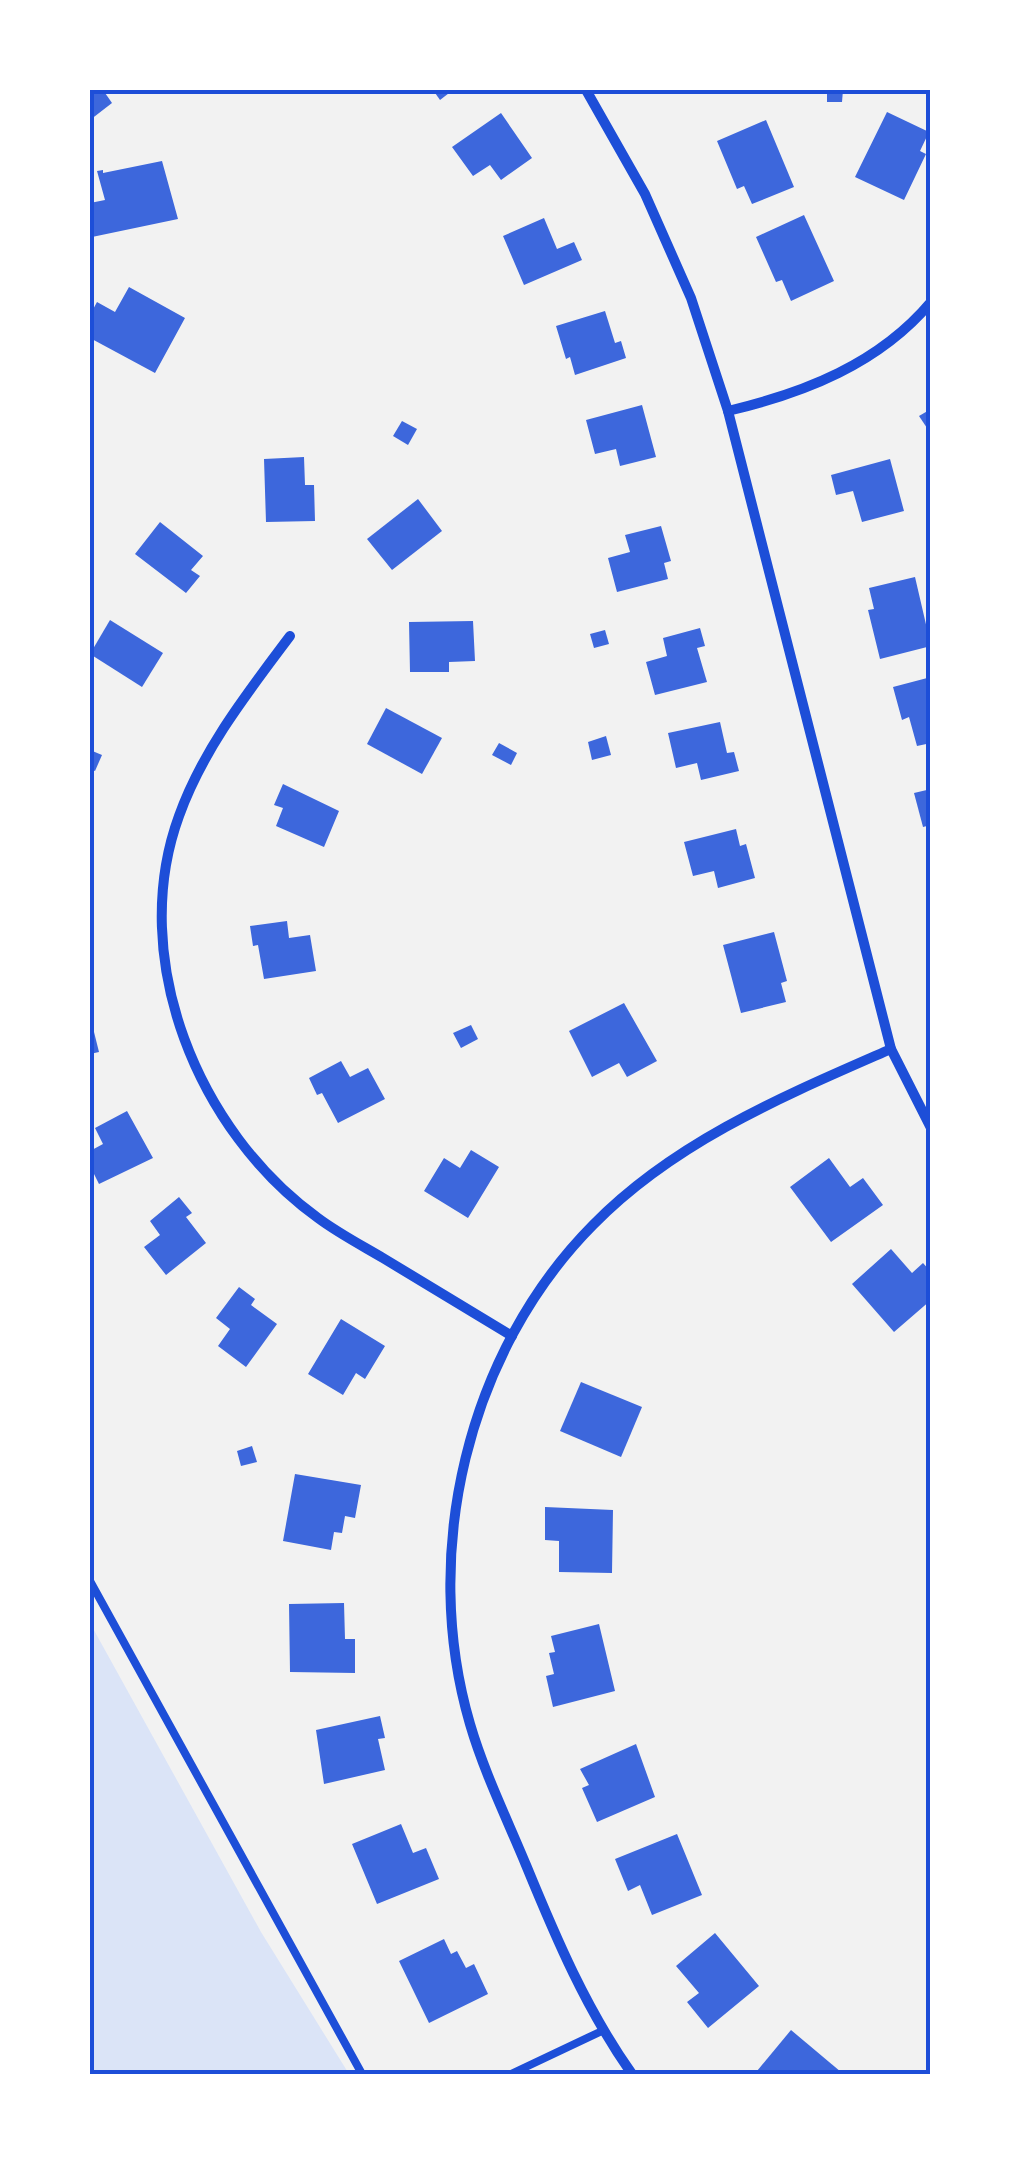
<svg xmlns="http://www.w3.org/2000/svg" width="1021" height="2164" viewBox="0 0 1021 2164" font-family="'IBM Plex Sans',sans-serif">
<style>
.green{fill:#dbe4f7}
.building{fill:#3d67dc}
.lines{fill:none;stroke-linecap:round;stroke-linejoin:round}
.service{stroke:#1d4ed8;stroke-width:8}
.minor{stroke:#1d4ed8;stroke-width:10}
.neatline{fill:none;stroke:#1d4ed8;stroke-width:4}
</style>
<rect width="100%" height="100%" fill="#f2f2f2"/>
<path class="green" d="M90,1623L261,1932L349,2074H90Z"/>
<g class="building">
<path d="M90,90H103L112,103L90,120Z"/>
<path d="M433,90H453L440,100Z"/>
<path d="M827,90H843L842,102H827Z"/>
<path d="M887,112L929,132L920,151L926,154L904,200L855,177Z"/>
<path d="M501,113L532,158L501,180L490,165L473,176L452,147Z"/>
<path d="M766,120L794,187L752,204L744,186L737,189L717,141Z"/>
<path d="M162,161L178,219L92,237L90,203L105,200L97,171L103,170V173Z"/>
<path d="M804,215L834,281L791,301L782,280L776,282L756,237Z"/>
<path d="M544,218L557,249L574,242L582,260L524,285L503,236Z"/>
<path d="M129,287L185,318L155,373L90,338V315L97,302L115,312Z"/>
<path d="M605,311L615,343L621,341L626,358L575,375L570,357L566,359L556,326Z"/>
<path d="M642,405L656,457L620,466L616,449L595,454L586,420Z"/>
<path d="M931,409V434L919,416Z"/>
<path d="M402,421L417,429L408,445L393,436Z"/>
<path d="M304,457L305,485H314L315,521L266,522L264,459Z"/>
<path d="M890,459L904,511L862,522L853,491L836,495L831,475Z"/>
<path d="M418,499L442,531L392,570L367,539Z"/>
<path d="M160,522L203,556L191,570L200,576L186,593L135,554Z"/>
<path d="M661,526L671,561L664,563L668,579L617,592L608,558L630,552L625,535Z"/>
<path d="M915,577L931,646L880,659L868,610L874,609L869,588Z"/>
<path d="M110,620L163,653L142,687L90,654Z"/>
<path d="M473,621L475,661L449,662V672H410L409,622Z"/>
<path d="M700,628L705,646L697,648L707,682L655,695L646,662L667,656L663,638Z"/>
<path d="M605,630L609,644L594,648L590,634Z"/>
<path d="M931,677V743L917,746L909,717L902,720L893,687Z"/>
<path d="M386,708L442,738L422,774L367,744Z"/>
<path d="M720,722L727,753L734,752L739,771L701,780L697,763L676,768L668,733Z"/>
<path d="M606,736L611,755L592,760L588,742Z"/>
<path d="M499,743L517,753L511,765L492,755Z"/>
<path d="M90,750L102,755L95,771L90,769Z"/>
<path d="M283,784L339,811L324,847L276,826L283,808L274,805Z"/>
<path d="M931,789V825L923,827L914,793Z"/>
<path d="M736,829L740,846L746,844L755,878L718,888L714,871L693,876L684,842Z"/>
<path d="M287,921L289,938L310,935L316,971L264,979L258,945L253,946L250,926Z"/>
<path d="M774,932L787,981L781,983L786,1002L741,1013L723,945Z"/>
<path d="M624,1003L657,1061L627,1077L619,1063L592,1077L569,1031Z"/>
<path d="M90,1016L99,1052L90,1054Z"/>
<path d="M471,1025L478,1039L461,1048L453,1033Z"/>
<path d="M341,1061L350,1077L368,1068L385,1099L338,1123L322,1093L317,1095L309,1078Z"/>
<path d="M127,1111L153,1158L99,1184L90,1166V1151L103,1144L95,1128Z"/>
<path d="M471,1150L499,1167L468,1218L424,1191L444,1158L460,1168Z"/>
<path d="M829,1158L850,1187L863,1178L883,1205L831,1242L790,1187Z"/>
<path d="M179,1197L192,1213L186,1217L206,1243L166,1275L144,1247L160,1235L150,1221Z"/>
<path d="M891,1249L912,1273L923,1263L931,1272V1300L894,1332L852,1284Z"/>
<path d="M239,1287L255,1299L251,1305L277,1324L246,1367L218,1346L230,1329L216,1318Z"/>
<path d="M341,1319L385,1346L365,1379L356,1373L343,1395L308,1374Z"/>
<path d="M581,1382L642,1407L621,1457L560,1431Z"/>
<path d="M252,1446L257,1462L241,1466L237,1451Z"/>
<path d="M295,1474L361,1485L355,1518L345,1516L342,1533L334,1532L331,1550L283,1541Z"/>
<path d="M545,1507L613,1510L612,1573L559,1572V1541L545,1540Z"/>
<path d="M344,1603L345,1639H355V1673L290,1672L289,1604Z"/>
<path d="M599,1624L615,1691L553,1707L546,1676L554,1674L549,1653L555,1652L551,1636Z"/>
<path d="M380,1716L385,1738L378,1739L385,1770L324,1784L316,1730Z"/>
<path d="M636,1744L655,1797L597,1822L582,1788L589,1785L580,1769Z"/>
<path d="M401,1824L413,1853L426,1848L439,1879L377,1904L352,1844Z"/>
<path d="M677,1834L702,1895L652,1915L640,1885L628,1891L615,1859Z"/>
<path d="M715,1933L759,1986L708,2028L687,2002L699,1993L676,1966Z"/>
<path d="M444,1939L451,1954L457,1951L466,1968L474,1964L488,1994L429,2023L399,1961Z"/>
<path d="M791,2030L841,2072L839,2074H761L757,2071Z"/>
</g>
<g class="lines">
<g class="service">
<path d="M90,1581L362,2074"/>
<path d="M511,2074L602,2031"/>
</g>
<g class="minor">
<path d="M586,90L645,194L691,298L728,411L891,1049L931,1128"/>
<path d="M728,411C804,393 879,364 931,302"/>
<path d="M290,636C248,692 203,749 179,816C127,958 198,1132 318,1218C338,1233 361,1245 383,1258C426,1284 469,1310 512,1336"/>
<path d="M632,2074C586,2009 556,1938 526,1865C507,1819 484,1772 470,1724C420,1554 467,1352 593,1225C675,1141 786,1095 891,1049"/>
</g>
</g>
<rect width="1021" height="2164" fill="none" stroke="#ffffff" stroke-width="185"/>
<rect x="92" y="92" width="836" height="1980" class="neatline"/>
</svg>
